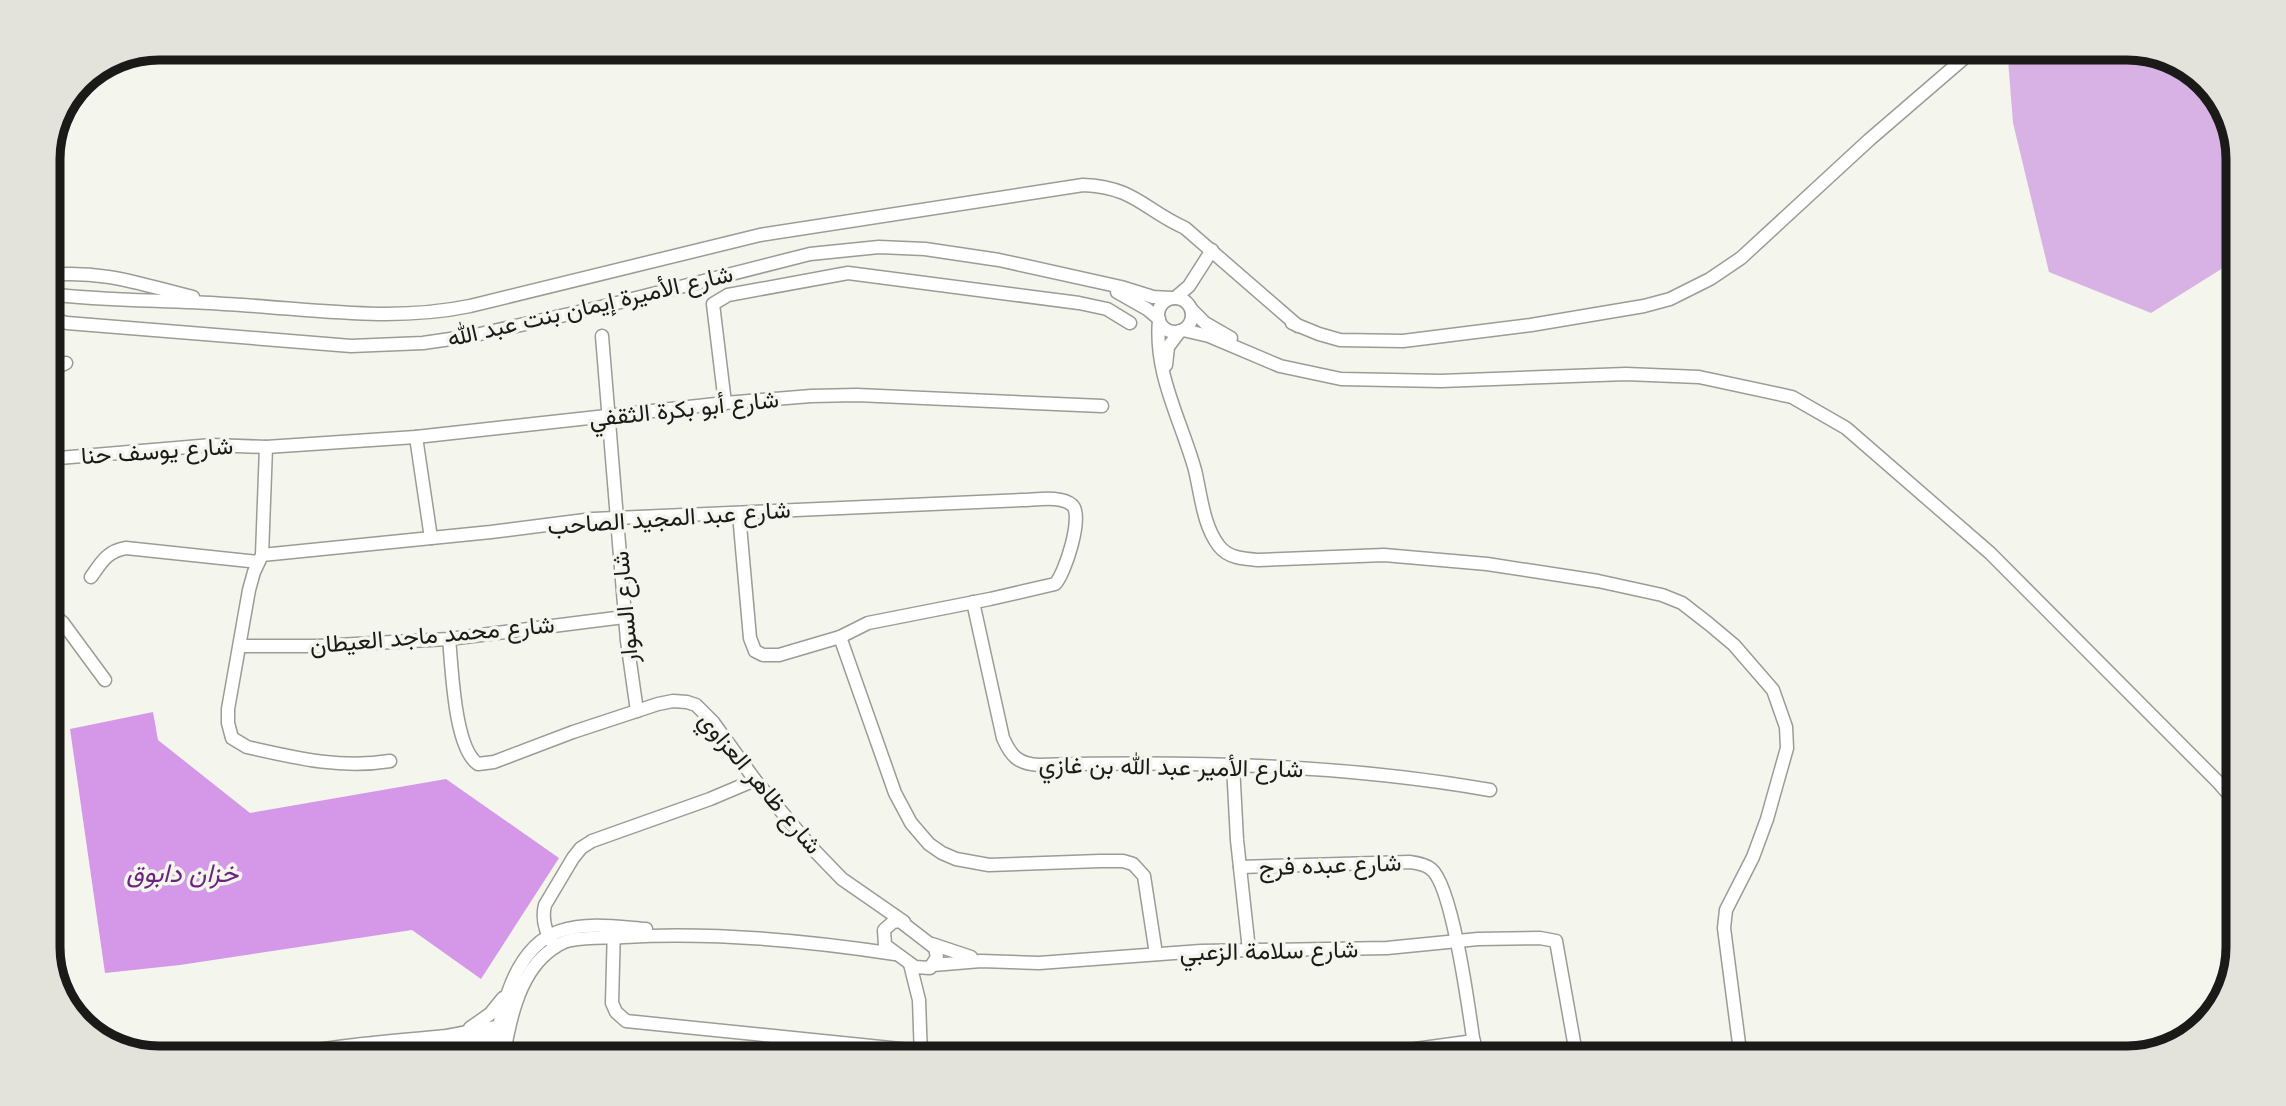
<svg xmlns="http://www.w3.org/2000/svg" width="2286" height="1106" viewBox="0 0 2286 1106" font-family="Helvetica,Vazirmatn,sans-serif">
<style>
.green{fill:#d8b2e4}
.water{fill:#d598e8}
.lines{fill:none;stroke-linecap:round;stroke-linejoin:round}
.minor-casing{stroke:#9b9c95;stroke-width:15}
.minor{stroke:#fff;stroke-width:12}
.labels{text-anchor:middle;stroke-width:7;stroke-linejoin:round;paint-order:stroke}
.street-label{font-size:24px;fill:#1a1a18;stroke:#f4f5ed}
.water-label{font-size:26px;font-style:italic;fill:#6d2381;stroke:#f4f5ed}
.rim{fill:none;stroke:#1a1a18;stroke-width:9}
</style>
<rect width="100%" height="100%" fill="#f4f5ed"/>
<path class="green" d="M2007,47H2128L2177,59L2220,96L2239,151V258L2151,313L2049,272L2013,123Z"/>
<path class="water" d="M153,712L158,740L250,813L446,779L559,858L481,979L412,930L180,965L105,973L70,729Z"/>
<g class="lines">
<defs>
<g id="minor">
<path d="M47,275C105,270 139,284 193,297"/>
<path d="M1117,292L1147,309L1159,319"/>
<path d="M47,294C106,301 165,300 224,304C307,308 388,323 470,306L760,235L1083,185C1135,187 1144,210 1185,228L1298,326"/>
<circle cx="1175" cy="315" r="17"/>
<path d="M1175,298L1189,286L1212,250"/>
<path d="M1192,310L1205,323L1231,338"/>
<path d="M47,318L67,323L351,346L423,343L471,336L601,307L810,254L879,247L925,249L999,260L1121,287L1153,297L1171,298"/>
<path d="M1159,320C1154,374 1181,420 1195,470C1201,495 1203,525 1219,546C1228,558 1244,559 1258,560L1384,555L1487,564L1598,581L1662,595L1682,603L1709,624L1734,645L1773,690L1786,727L1787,748L1767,819L1753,857L1726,910L1724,928L1741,1059"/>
<path d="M1292,323L1319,334L1340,340L1403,341L1531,325L1644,306L1670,299L1710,279L1741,258L1869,140L1977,47"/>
<path d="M1183,330L1209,336L1280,366L1341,379L1441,381L1626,374L1699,377L1792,397L1846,428L1990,553L2219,783L2239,806"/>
<path d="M602,336L627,641L637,711"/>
<path d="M1166,365L1168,347L1180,331"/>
<path d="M47,372L66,363"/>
<path d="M725,403L713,304L728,295L848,273L1079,303L1107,309L1130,323"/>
<path d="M416,437L431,538"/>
<path d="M266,447L262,555L254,572L249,590L228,709V723L232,738L247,747C296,758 340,769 390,761"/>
<path d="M47,459L212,445L266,447L416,437L725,403L811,396L857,395L1102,406"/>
<path d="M262,555L491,532L593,519L1022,500C1035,500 1061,495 1072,505C1084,515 1065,574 1055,584L990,599L868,623L840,637L779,655H763L755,651L750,638L739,514"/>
<path d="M91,577C101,563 107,551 126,548L258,562"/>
<path d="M973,602L1003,738C1011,756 1018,764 1039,765C1189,761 1342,764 1490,790"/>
<path d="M47,609L63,623L105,680"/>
<path d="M840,637L895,793L911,823L929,844L942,853L956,859L989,865L1100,861H1123L1133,864L1144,876L1156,954"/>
<path d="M449,639C452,667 454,748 478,764L494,762L573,732L658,704L673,701L687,702L696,705L713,722L755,780L812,848L842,879L904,922"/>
<path d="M240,646H318L449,639L624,617"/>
<path d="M1233,765L1237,840L1249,950"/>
<path d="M1240,867L1410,862C1417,863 1425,864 1431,869C1454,887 1471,1025 1476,1059"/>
<path d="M900,921L935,948L937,957L930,968L915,967L885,945L884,930L893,922Z"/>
<path d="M614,927L612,1003L616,1012L626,1021L920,1051L1075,1059"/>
<path d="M932,944L971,957"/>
<path d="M555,947C546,934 541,921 545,905L573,858L581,848L592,841L710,799L755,780"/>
<path d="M910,964L919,1000L921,1058"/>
<path d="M933,965L981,961L1039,963L1201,951L1387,948L1478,939L1540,938L1556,941L1577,1059"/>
<path d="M470,1028L490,1014L503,998"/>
<path d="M470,1041L487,1059"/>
<path d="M445,1043L503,1038"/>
<path d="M272,1059C330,1045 388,1042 446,1036C467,1033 485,1026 506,1027"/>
<path d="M494,1059C499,1015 512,947 560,931C587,922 619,927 646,929"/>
<path d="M503,1059C509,1023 518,977 547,953C554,947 562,942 571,940C588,937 606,938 624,937C709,932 810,941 895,954"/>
<path d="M1342,1059L1474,1041"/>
</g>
</defs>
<use href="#minor" class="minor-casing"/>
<use href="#minor" class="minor"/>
</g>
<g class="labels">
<g class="street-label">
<text transform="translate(590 306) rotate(-13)" y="8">شارع الأميرة إيمان بنت عبد الله</text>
<text transform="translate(684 409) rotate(-6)" y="8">شارع أبو بكرة الثقفي</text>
<text transform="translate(157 451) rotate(-4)" y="8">شارع يوسف حنا</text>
<text transform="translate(669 518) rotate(-4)" y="8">شارع عبد المجيد الصاحب</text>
<text transform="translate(625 607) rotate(-95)" y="8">شارع السوار</text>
<text transform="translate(432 635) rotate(-5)" y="8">شارع محمد ماجد العيطان</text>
<text transform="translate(1171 767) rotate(1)" y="8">شارع الأمير عبد الله بن غازي</text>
<text transform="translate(760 783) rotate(50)" y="8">شارع ظاهر العزاوي</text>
<text transform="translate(1330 865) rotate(-2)" y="8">شارع عبده فرج</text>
<text transform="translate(1269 951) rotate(-1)" y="8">شارع سلامة الزعبي</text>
</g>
<g class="water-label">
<text x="182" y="882">خزان دابوق</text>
</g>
</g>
<path d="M0 0H2286V1106H0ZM159 60H2127A99 99 0 0 1 2226 159V947A99 99 0 0 1 2127 1046H159A99 99 0 0 1 60 947V159A99 99 0 0 1 159 60Z" fill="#e3e3dc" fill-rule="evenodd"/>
<path class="rim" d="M159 60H2127A99 99 0 0 1 2226 159V947A99 99 0 0 1 2127 1046H159A99 99 0 0 1 60 947V159A99 99 0 0 1 159 60Z"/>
</svg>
